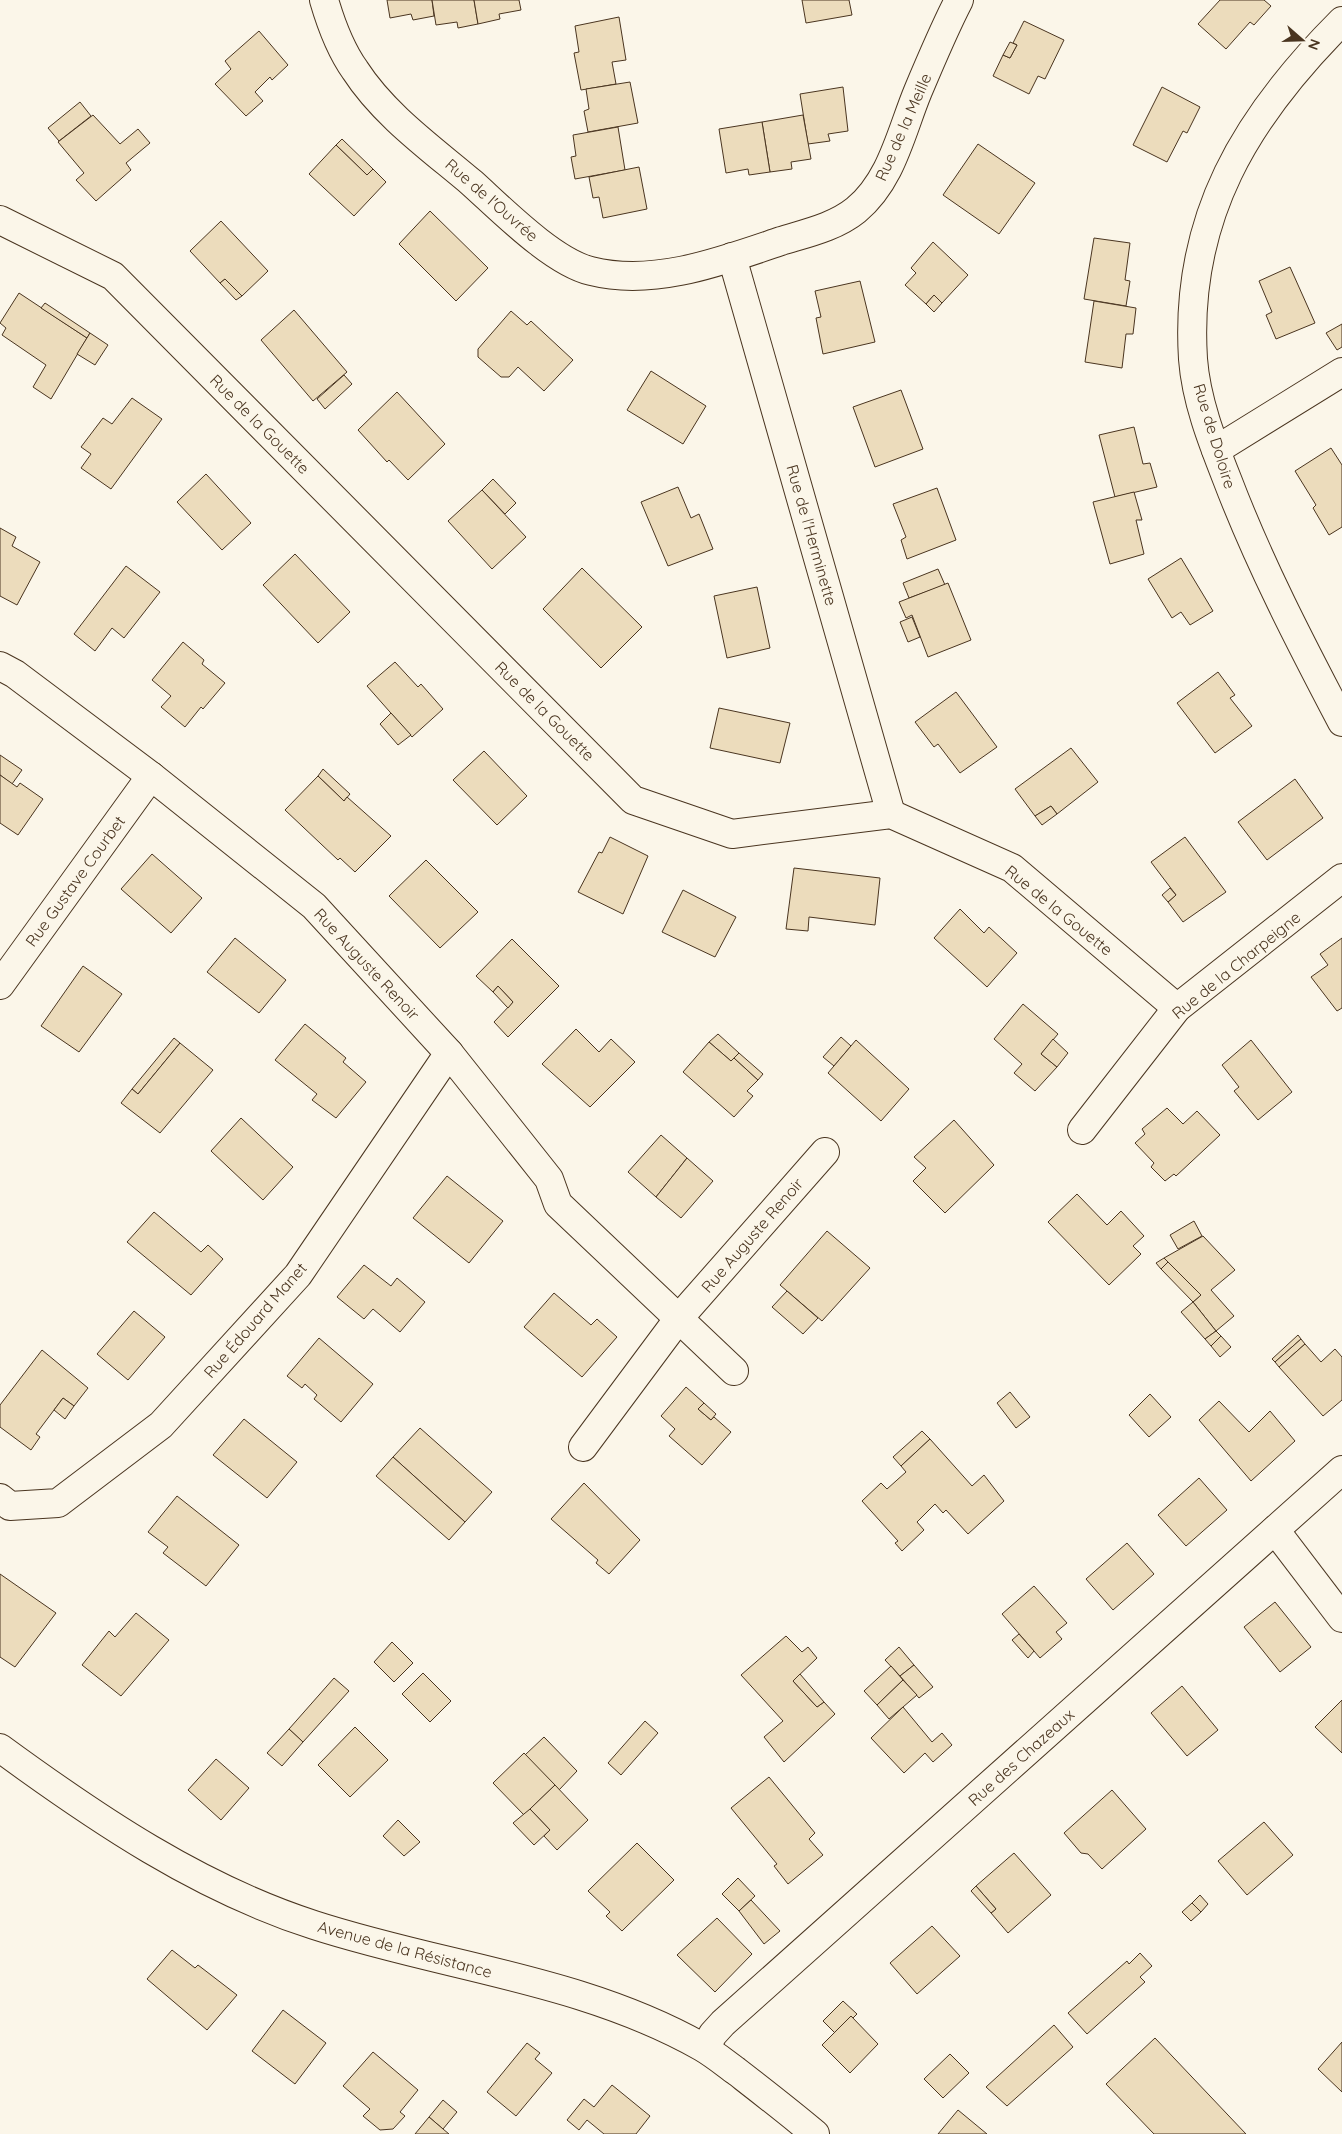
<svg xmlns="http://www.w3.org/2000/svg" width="1342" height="2134" viewBox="0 0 1342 2134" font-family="Quicksand,sans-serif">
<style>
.building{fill:#ecdcbc;stroke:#4a3520}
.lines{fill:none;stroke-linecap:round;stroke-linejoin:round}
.minor-casing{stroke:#4a3520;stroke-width:30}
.secondary-casing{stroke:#4a3520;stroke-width:30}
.minor{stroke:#fbf6e9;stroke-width:28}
.secondary{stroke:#fbf6e9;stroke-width:28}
.labels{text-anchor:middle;stroke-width:4;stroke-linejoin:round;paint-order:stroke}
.street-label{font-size:16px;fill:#4a3520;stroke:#fbf6e9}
</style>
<rect width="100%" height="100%" fill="#fbf6e9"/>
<g class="building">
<path d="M387,0H432L434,16L413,20L411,14L390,18Z"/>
<path d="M432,0H474L478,24L458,28L457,22L436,25Z"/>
<path d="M474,0H519L521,10L499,14L500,19L478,24Z"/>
<path d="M802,0H849L852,15L806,23Z"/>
<path d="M1220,0H1264L1271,6L1254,25L1250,22L1226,49L1198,24Z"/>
<path d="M619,17L626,60L612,62L616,84L581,90L574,53L579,52L575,26Z"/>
<path d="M1024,21L1064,40L1045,79L1038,76L1029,94L993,76L1003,55L1010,58L1017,45L1013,43Z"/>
<path d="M259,31L288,65L272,80L270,77L255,92L263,101L246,116L215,84L231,69L225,61Z"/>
<path d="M1010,42L1017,45L1010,58L1003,55Z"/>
<path d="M630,82L638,123L588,132L584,111L589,109L586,89Z"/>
<path d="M843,87L848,131L828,134L830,141L808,144L800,94Z"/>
<path d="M1162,87L1200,107L1187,133L1183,131L1167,162L1133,145Z"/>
<path d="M80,102L91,116L59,141L48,128Z"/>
<path d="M93,115L120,144L138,129L150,143L126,163L131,170L96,201L76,180L84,173L58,142Z"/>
<path d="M803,115L811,159L791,162L792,169L770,172L762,122Z"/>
<path d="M762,122L770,172L749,175L748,169L726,173L719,129Z"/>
<path d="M618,127L625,170L575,179L571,157L576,156L573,135Z"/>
<path d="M342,139L373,169L367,175L336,145Z"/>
<path d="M978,144L1035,183L999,234L943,195Z"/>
<path d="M336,145L367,175L373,169L386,182L354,216L309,174Z"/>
<path d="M639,167L647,209L603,218L599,197L593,198L589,177Z"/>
<path d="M430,211L488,268L456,301L399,244Z"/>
<path d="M221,221L268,271L242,296L225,279L220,283L190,251Z"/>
<path d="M1094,238L1130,243L1125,280L1130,281L1126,306L1084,299Z"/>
<path d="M933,242L968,275L942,303L934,295L926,304L905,285L916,273L911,268Z"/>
<path d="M1290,267L1315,323L1276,339L1266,315L1272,312L1259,281Z"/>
<path d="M225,279L242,296L236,300L220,283Z"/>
<path d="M860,281L875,342L823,354L816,318L821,317L815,291Z"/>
<path d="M19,293L87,338L51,399L33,387L46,365L2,335L6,328L0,323Z"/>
<path d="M934,295L942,303L934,312L926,304Z"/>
<path d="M1094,301L1136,308L1133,334H1126L1122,368L1085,362Z"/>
<path d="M45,303L90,333L87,338L41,308Z"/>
<path d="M294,310L347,372L313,401L261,340Z"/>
<path d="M511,311L527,325L531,321L573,360L544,391L518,367L509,377H501L478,357V349Z"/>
<path d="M1342,324V347L1337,350L1326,333Z"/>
<path d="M90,333L108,345L95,365L77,354Z"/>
<path d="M651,371L706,406L683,444L627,410Z"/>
<path d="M344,375L352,384L325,409L317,399Z"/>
<path d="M901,390L923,449L875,467L853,407Z"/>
<path d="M397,392L445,444L408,480L389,460L387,462L358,430Z"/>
<path d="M132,398L162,419L111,489L81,468L91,454L81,447L103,418L112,424Z"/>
<path d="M1134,427L1143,464L1150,463L1157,487L1115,497L1099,435Z"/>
<path d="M1331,448L1342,465V527L1329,535L1313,508L1316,505L1295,471Z"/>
<path d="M206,474L251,523L222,550L177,502Z"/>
<path d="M493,479L516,503L505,514L482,490Z"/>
<path d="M678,487L691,518L699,514L713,549L668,566L641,502Z"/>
<path d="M937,488L956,540L907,559L901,540L906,537L893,504Z"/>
<path d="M482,490L526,537L492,569L448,521Z"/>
<path d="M1134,492L1142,520H1136L1144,554L1110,564L1093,502Z"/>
<path d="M0,528L16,537L12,546L40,562L17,605L0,596Z"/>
<path d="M295,554L350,612L318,643L263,585Z"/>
<path d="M1181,558L1213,611L1190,625L1181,612L1172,618L1148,579Z"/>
<path d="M126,566L160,592L124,638L112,628L95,651L74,634Z"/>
<path d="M582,568L642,627L601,668L543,609Z"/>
<path d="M938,569L945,585L909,598L903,583Z"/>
<path d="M948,583L971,640L928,657L912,615L906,618L899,602Z"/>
<path d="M757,587L770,648L727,658L714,596Z"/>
<path d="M912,617L920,637L908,642L900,622Z"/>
<path d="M183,642L204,660L202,664L225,683L203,709L201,707L185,727L161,707L171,696L152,680Z"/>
<path d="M395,662L418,687L421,684L443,709L412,737L367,686Z"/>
<path d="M1218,672L1235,695L1230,698L1252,726L1215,753L1177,703Z"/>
<path d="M956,692L997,747L960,773L938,744L934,747L915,722Z"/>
<path d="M719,708L790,723L780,763L710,748Z"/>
<path d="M391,713L411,735L398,745L380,724Z"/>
<path d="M1071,748L1098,782L1057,814L1051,806L1035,816L1015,789Z"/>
<path d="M484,751L527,796L497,825L453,780Z"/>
<path d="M0,755L22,770L12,784L0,775Z"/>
<path d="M323,769L350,794L344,801L318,776Z"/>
<path d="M0,775L17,787L20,783L43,799L18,835L0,823Z"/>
<path d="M318,776L344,801L347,797L391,836L355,872L340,858L338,860L285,810Z"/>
<path d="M1295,779L1323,818L1267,860L1238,822Z"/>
<path d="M1051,806L1057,814L1042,825L1035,816Z"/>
<path d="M610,837L648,856L623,914L578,892L599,852L602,853Z"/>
<path d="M1185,837L1226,892L1183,922L1168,902L1176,895L1151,862Z"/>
<path d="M152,854L202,898L171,933L121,889Z"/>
<path d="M426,860L478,912L440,948L389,896Z"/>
<path d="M794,868L880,878L875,925L809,917L808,931L786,929Z"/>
<path d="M1170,888L1176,895L1168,902L1162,895Z"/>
<path d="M683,890L736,917L715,957L662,932Z"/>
<path d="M960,909L984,933L989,927L1017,953L987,987L934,938Z"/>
<path d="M235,938L286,980L259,1013L207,972Z"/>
<path d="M1342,938V1008L1337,1011L1311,977L1328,965L1320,954Z"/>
<path d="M512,939L559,986L508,1037L494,1022L513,1002L498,986L493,992L476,976Z"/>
<path d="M83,966L122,994L79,1052L41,1026Z"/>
<path d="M498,986L513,1002L508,1008L493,992Z"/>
<path d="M1023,1004L1058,1034L1041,1054L1057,1067L1035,1091L1014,1073L1022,1064L994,1039Z"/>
<path d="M305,1024L346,1058L343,1062L366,1082L336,1118L312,1100L317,1094L275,1060Z"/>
<path d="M576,1029L599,1052L611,1039L635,1062L590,1107L542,1064Z"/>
<path d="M718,1034L739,1053L731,1061L709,1042Z"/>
<path d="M841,1037L851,1046L834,1066L823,1057Z"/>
<path d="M174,1038L180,1043L138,1094L132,1089Z"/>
<path d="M1053,1039L1068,1053L1057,1067L1041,1054Z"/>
<path d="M856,1040L909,1089L881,1121L828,1073Z"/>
<path d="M1251,1040L1292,1092L1258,1120L1234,1091L1239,1087L1222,1065Z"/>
<path d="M709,1042L731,1061L734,1058L758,1080L747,1091L753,1096L734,1117L683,1072Z"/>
<path d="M180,1043L213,1070L160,1133L121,1103L132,1089L138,1094Z"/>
<path d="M739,1053L763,1074L758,1080L734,1058Z"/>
<path d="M1167,1108L1183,1124L1197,1111L1220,1135L1176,1176L1174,1174L1165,1181L1151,1167L1154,1163L1135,1143L1145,1134L1142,1129Z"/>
<path d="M241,1118L293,1167L263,1200L211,1151Z"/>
<path d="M954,1120L994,1165L945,1213L913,1181L926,1168L914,1157Z"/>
<path d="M661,1135L687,1158L656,1197L628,1172Z"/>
<path d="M687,1158L713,1181L681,1218L656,1197Z"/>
<path d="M447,1176L503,1221L469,1263L413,1218Z"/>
<path d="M1077,1194L1107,1225L1121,1211L1144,1236L1133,1246L1141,1254L1109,1285L1048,1222Z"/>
<path d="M154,1212L201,1252L208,1245L223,1259L191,1295L127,1242Z"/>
<path d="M1194,1221L1202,1236L1178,1249L1170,1235Z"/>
<path d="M827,1231L870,1268L822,1321L780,1285Z"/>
<path d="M1203,1236L1235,1270L1211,1290L1234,1316L1216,1331L1193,1302L1201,1295L1164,1258Z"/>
<path d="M1164,1258L1168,1262L1161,1269L1156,1263Z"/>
<path d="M1168,1262L1201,1295L1193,1302L1161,1269Z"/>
<path d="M364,1265L391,1286L397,1278L425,1302L400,1332L373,1309L364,1319L337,1297Z"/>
<path d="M787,1291L818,1318L803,1334L772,1307Z"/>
<path d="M554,1293L591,1325L597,1319L617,1337L582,1377L524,1327Z"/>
<path d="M1193,1302L1216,1331L1205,1339L1181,1312Z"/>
<path d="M134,1311L165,1337L128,1380L97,1354Z"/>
<path d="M1216,1331L1221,1336L1211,1346L1205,1339Z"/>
<path d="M1298,1335L1301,1339L1275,1362L1272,1359Z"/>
<path d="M1221,1336L1231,1347L1220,1357L1211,1346Z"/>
<path d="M319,1338L373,1384L341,1422L314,1399L317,1395L305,1384L302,1388L287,1376Z"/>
<path d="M1301,1339L1305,1344L1279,1367L1275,1362Z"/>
<path d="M1305,1344L1321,1362L1335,1349L1342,1357V1400L1323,1416L1279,1367Z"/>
<path d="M42,1350L88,1388L74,1406L63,1398L36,1434L40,1437L31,1450L0,1427V1405Z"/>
<path d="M686,1387L704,1403L698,1409L711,1420L714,1417L731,1432L702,1465L669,1436L675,1429L661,1416Z"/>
<path d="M1010,1392L1030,1417L1016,1428L997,1403Z"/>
<path d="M1150,1394L1171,1417L1149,1437L1129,1415Z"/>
<path d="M63,1398L74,1406L65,1419L54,1410Z"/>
<path d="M1219,1401L1249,1432L1270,1411L1295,1441L1251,1481L1199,1420Z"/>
<path d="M704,1403L716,1414L711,1420L698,1409Z"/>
<path d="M244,1419L297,1462L267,1498L213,1455Z"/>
<path d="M420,1428L492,1492L465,1522L393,1457Z"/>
<path d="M922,1431L930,1439L901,1466L893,1457Z"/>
<path d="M930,1439L972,1486L984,1475L1004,1501L968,1534L946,1510L943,1513L935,1504L917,1522L924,1530L902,1551L895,1543L898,1541L862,1501L881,1483L887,1489L906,1472L901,1466Z"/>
<path d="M393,1457L465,1522L449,1540L376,1476Z"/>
<path d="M1199,1478L1227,1510L1186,1546L1158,1515Z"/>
<path d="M584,1483L640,1540L609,1574L596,1563L598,1560L551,1519Z"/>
<path d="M177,1496L239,1545L206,1586L163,1553L168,1547L148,1532Z"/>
<path d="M1127,1543L1154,1574L1113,1610L1086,1579Z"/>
<path d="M0,1574L56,1613L15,1667L0,1657Z"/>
<path d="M1034,1586L1067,1623L1056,1632L1062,1639L1040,1658L1002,1614Z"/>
<path d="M1275,1602L1311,1647L1280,1672L1244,1627Z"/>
<path d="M136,1613L169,1640L121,1696L82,1665L109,1631L115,1637Z"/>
<path d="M1019,1634L1034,1651L1028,1658L1012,1640Z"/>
<path d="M786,1636L802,1652L808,1647L817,1658L793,1681L817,1707L824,1702L835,1714L784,1762L764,1737L783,1721L741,1675Z"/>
<path d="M392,1642L413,1663L394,1682L374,1662Z"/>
<path d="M899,1647L914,1665L900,1676L885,1660Z"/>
<path d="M914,1665L933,1687L919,1698L900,1676Z"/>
<path d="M891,1666L903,1680L877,1705L864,1691Z"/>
<path d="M423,1673L451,1701L430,1722L402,1694Z"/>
<path d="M800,1674L824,1702L817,1707L793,1681Z"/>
<path d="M334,1678L349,1691L303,1742L289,1729Z"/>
<path d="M903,1680L917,1695L889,1719L877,1705Z"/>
<path d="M1182,1686L1218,1730L1187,1756L1151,1713Z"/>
<path d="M1342,1700V1753L1315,1727Z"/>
<path d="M903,1707L932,1742L942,1733L952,1745L933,1762L925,1753L904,1773L871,1738Z"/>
<path d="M645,1721L658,1733L621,1775L608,1763Z"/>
<path d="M355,1727L388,1760L350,1797L318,1765Z"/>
<path d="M289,1729L303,1742L282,1766L267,1753Z"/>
<path d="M544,1737L577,1771L559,1790L525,1755Z"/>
<path d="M524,1753L555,1785L524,1815L493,1783Z"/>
<path d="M216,1759L249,1788L221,1820L188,1790Z"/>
<path d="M769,1777L815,1833L809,1839L823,1855L788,1884L774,1866L777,1864L731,1808Z"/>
<path d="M555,1785L588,1820L557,1850L544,1836L550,1830L530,1809Z"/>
<path d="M1112,1790L1146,1829L1102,1869L1088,1854L1081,1853L1064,1833Z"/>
<path d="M530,1809L550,1830L534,1845L513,1823Z"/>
<path d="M398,1820L420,1842L404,1856L383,1836Z"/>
<path d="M1264,1822L1293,1855L1247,1895L1218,1861Z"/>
<path d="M637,1843L674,1880L622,1931L606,1916L610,1912L588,1891Z"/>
<path d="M1014,1853L1051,1895L1008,1933L991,1913L996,1909L976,1886Z"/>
<path d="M738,1878L755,1896L739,1911L722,1894Z"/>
<path d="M976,1886L996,1909L991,1913L971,1891Z"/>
<path d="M1200,1895L1208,1904L1201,1912L1192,1903Z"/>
<path d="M751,1900L780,1931L764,1944L739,1911Z"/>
<path d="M1192,1903L1201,1912L1191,1921L1182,1912Z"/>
<path d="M717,1918L752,1954L715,1992L677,1955Z"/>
<path d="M932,1926L960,1956L917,1994L890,1963Z"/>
<path d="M172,1950L195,1968L198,1965L237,1995L207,2030L147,1979Z"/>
<path d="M1140,1953L1152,1966L1140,1977L1145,1982L1087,2034L1068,2013L1127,1961L1129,1964Z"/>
<path d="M843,2001L857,2014L853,2018L851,2016L835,2033L823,2021Z"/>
<path d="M283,2010L326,2043L295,2084L252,2051Z"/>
<path d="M851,2016L878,2044L850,2073L822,2045Z"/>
<path d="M1054,2025L1073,2047L1007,2106L986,2087Z"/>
<path d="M1155,2038L1246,2134H1154L1106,2084Z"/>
<path d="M1342,2042V2092L1318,2069Z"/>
<path d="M527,2043L540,2053L535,2059L552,2073L516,2116L487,2092Z"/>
<path d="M373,2052L418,2090L400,2112L405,2116L393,2129L380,2130L363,2116L370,2109L343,2086Z"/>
<path d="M950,2054L969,2073L943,2098L924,2079Z"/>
<path d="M612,2085L650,2116L636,2134H604L587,2120L579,2130L567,2120L584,2099L594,2107Z"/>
<path d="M443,2100L457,2112L443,2129L429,2117Z"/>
<path d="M958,2110L987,2134H938Z"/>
<path d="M429,2117L443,2129L449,2134H415Z"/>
</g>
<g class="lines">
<defs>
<g id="minor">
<path d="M324,0C331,24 340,49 355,70C384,115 432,149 472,183C502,210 553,262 591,271C654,287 722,261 781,241C807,233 835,227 856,210C892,180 901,132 918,91C931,60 944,29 959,0"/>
<path d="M1342,21C1246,117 1184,218 1193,359C1196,400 1212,441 1227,479C1259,563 1300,642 1342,722"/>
<path d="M0,220L113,276L633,800L732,834L891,814L1012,868L1177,1008"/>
<path d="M732,257L891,814"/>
<path d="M1216,450L1342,372"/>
<path d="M0,666L15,674L151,776L314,906L449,1053L549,1179L558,1204L734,1371"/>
<path d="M0,985L151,776"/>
<path d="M1082,1130L1177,1008L1342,878"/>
<path d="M583,1447L679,1318L825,1152"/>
<path d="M0,1498L10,1506L58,1503L161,1425L298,1275L449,1053"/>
<path d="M1275,1530L1342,1618"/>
<path d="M705,2048L713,2034L723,2023L1342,1470"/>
</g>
<path id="secondary" d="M0,1748C97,1819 199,1888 314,1925C443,1967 582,1979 702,2047C714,2054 725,2063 736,2071C763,2092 789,2112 815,2134"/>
</defs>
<use href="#minor" class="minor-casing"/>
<use href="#secondary" class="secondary-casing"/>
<use href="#minor" class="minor"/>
<use href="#secondary" class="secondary"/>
</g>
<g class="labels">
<g class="street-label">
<text transform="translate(903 127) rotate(-66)" y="6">Rue de la Meille</text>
<text transform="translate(492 200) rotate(41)" y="6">Rue de l'Ouvrée</text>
<text transform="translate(260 424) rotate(45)" y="6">Rue de la Gouette</text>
<text transform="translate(1215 436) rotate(73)" y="6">Rue de Doloire</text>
<text transform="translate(812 535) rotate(74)" y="6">Rue de l'Herminette</text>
<text transform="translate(545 711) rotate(45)" y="6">Rue de la Gouette</text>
<text transform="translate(75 881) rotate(-54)" y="6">Rue Gustave Courbet</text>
<text transform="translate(1059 910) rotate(39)" y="6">Rue de la Gouette</text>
<text transform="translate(367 964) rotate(47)" y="6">Rue Auguste Renoir</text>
<text transform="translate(1236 965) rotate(-39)" y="6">Rue de la Charpeigne</text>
<text transform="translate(752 1235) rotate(-49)" y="6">Rue Auguste Renoir</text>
<text transform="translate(255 1320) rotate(-49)" y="6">Rue Édouard Manet</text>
<text transform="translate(1021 1757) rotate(-42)" y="6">Rue des Chazeaux</text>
<text transform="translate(405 1949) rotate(15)" y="6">Avenue de la Résistance</text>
</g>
</g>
<g transform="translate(1302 40) rotate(110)" stroke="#fbf6e9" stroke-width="4" paint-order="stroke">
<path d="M0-4L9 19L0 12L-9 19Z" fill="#4a3520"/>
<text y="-8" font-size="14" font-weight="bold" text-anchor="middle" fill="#4a3520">N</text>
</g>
</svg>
